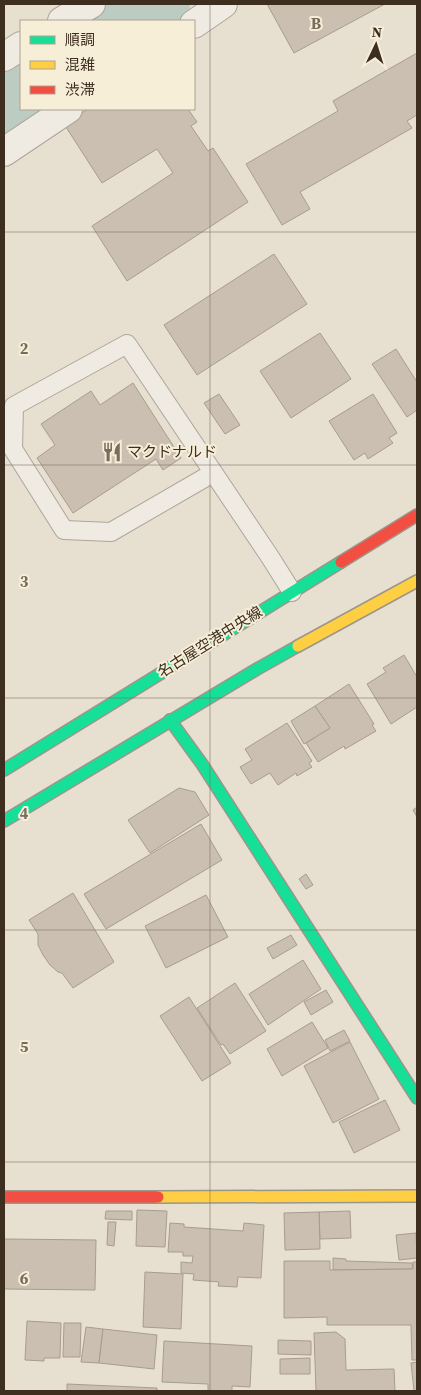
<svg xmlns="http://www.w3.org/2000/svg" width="421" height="1395" viewBox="0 0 421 1395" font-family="'Source Serif 4','Noto Sans JP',serif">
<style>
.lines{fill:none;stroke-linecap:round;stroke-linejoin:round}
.river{stroke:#bcccc2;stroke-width:72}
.building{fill:#cbbfb2;stroke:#a89c90}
.lane-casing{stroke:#ada599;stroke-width:20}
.street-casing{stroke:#ada599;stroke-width:30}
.fast-casing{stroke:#9c958a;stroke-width:14}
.slow-casing{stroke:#9c958a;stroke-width:14}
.jam-casing{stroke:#9c958a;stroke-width:14}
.lane{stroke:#efebe3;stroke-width:18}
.street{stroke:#efebe3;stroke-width:28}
.fast{stroke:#16e098;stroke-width:11}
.slow{stroke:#ffcf43;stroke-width:11}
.jam{stroke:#f24e42;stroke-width:11}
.grid{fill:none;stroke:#786c5e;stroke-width:1;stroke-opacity:0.55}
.labels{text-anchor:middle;stroke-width:4;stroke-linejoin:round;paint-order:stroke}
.poi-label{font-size:15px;fill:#3d2e20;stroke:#f7eed8;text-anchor:start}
.street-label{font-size:15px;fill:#3d2e20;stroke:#f7eed8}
.grid-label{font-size:16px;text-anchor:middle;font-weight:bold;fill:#786c5e;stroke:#f7eed8;stroke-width:4;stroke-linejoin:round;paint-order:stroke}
</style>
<rect width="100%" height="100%" fill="#e7e0d1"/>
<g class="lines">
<g class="river">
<path d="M128,21L154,4"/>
<path d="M4,104L21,93"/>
</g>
</g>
<g class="building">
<path d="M267,4H385L294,53Z"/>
<path d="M417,53V115L407,121L412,128L300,192L310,209L282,225L246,164L338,111L333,101Z"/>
<path d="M88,109H188L197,122L191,126L208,151L213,148L248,202L127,281L92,226L173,173L157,149L102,183L64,124Z"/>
<path d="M274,254L307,304L197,375L164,325Z"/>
<path d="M320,333L351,379L291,418L260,371Z"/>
<path d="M396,349L417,382V410L407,417L372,364Z"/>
<path d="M133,383L181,458L163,470L156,459L73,513L37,458L55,445L41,424L91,391L100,405Z"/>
<path d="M219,394L240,425L225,434L204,403Z"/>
<path d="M373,394L397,433L389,438L393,443L368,459L365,453L354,460L329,421Z"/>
<path d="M404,655L417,677V707L391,724L367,684L386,672L383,668Z"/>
<path d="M349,684L374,724L372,725L376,731L345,749L344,746L318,762L306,743L330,728L315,706Z"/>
<path d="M315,706L330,728L304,744L291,721Z"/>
<path d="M287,723L312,761L309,763L312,767L297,776L296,773L278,785L270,773L251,784L240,767L252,760L245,749Z"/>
<path d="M179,788L195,792L209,815L150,853L128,820Z"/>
<path d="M417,807V817L413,810Z"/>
<path d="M201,824L222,860L106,929L84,894Z"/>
<path d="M306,874L313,885L306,889L299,879Z"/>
<path d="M73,893L114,962L73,988L62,973L58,972L50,965L43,955L38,945V934L29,920Z"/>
<path d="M206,895L228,937L166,968L145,926Z"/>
<path d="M291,935L297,945L273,959L267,948Z"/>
<path d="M303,960L321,989L268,1025L249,994Z"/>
<path d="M235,983L266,1031L230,1054L223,1044L221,1045L197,1008Z"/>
<path d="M326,990L333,1002L311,1015L304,1002Z"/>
<path d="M189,997L231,1063L202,1081L160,1016Z"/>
<path d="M312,1022L328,1048L282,1076L267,1049Z"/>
<path d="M344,1030L350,1041L330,1051L325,1040Z"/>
<path d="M350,1042L379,1099L333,1123L304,1066Z"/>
<path d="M385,1100L400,1130L354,1153L339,1122Z"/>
<path d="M137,1210L167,1211L165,1247L136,1246Z"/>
<path d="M106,1211H132V1220L105,1219Z"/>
<path d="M350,1211L351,1238L320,1239L319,1212Z"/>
<path d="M319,1212L320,1249L285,1250L284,1213Z"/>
<path d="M108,1222H116L114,1246L107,1245Z"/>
<path d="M170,1223L184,1224V1227L243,1231L244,1223L264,1225L261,1278L238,1277L237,1287L218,1286L219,1282L193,1280L194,1274L181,1273V1262L192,1263L193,1256H183V1252H168Z"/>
<path d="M416,1233L417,1258L399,1260L396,1235Z"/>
<path d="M4,1239L96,1240L95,1290L4,1289Z"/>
<path d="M333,1258L346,1259V1261L412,1263L413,1269L333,1270Z"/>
<path d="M284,1261H330V1270L413,1269V1262H417V1360H412L411,1325H327V1317L284,1318Z"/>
<path d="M145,1272L183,1274L181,1329L143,1327Z"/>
<path d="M27,1321L61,1323L60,1358H44V1361L25,1360Z"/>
<path d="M64,1323H81L80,1357H63Z"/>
<path d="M86,1327L103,1329L99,1363L81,1362Z"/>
<path d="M103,1329L157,1335L154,1369L99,1363Z"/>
<path d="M336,1332L345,1339L346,1370L394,1369L395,1391H316L314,1333Z"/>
<path d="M278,1340L311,1341V1355L278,1354Z"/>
<path d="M164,1341L252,1346L250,1387L232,1386V1391H208V1384L162,1382Z"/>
<path d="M310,1358V1374H280V1359Z"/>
<path d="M417,1362V1391H414L411,1363Z"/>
<path d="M67,1384L157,1388V1390L159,1391H67Z"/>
</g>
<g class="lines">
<defs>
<path id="lane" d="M213,473L111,532L64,530L13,449L14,406L127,344L270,557L292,592"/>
<g id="street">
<path d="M62,21L91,4"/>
<path d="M194,24L223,4"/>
<path d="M4,57L21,46"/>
<path d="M4,152L68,109"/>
</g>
<g id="fast">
<path d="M170,720L202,764L417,1098"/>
<path d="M4,770L341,562"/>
<path d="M4,821L257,669L298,646"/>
</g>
<g id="slow">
<path d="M298,646L417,581"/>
<path d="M158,1197L417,1196"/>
</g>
<g id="jam">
<path d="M341,562L417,515"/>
<path d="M4,1197H158"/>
</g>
</defs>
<use href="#lane" class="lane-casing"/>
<use href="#street" class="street-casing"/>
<use href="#fast" class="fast-casing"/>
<use href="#slow" class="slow-casing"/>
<use href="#jam" class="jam-casing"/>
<use href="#lane" class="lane"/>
<use href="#street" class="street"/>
<use href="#fast" class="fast"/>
<use href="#slow" class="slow"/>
<use href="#jam" class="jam"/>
</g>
<path class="grid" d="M210,4V1391M4,232H417M4,465H417M4,698H417M4,930H417M4,1162H417"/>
<defs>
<symbol id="restaurant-bare" viewBox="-9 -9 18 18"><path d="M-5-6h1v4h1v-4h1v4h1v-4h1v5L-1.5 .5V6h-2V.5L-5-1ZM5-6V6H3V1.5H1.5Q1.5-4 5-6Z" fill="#786c5e" stroke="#f7eed8" stroke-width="2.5" paint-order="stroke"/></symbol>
</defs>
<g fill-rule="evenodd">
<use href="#restaurant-bare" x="98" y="438" width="28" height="28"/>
</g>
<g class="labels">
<g class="poi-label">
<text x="127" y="457">マクドナルド</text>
</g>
<g class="street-label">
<text transform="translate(210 642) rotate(-32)" y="5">名古屋空港中央線</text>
</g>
</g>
<g class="grid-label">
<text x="316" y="29">B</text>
<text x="24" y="354">2</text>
<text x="24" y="587">3</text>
<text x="24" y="819">4</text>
<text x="24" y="1052">5</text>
<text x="24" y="1284">6</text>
</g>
<rect width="421" height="1395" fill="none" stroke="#3d2e20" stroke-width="10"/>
<rect x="20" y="20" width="175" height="90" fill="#f7eed8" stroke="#ada18e"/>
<rect x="30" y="36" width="25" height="8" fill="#16e098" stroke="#ada18e"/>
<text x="65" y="45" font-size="15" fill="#3d2e20">順調</text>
<rect x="30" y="61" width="25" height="8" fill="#ffcf43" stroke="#ada18e"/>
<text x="65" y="70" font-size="15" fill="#3d2e20">混雑</text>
<rect x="30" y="86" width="25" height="8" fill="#f24e42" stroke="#ada18e"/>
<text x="65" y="95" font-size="15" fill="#3d2e20">渋滞</text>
<g transform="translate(376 45) rotate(4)" stroke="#f7eed8" stroke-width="4" paint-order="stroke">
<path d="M0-4L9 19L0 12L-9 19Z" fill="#3d2e20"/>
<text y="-8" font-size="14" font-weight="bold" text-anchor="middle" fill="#3d2e20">N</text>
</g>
</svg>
